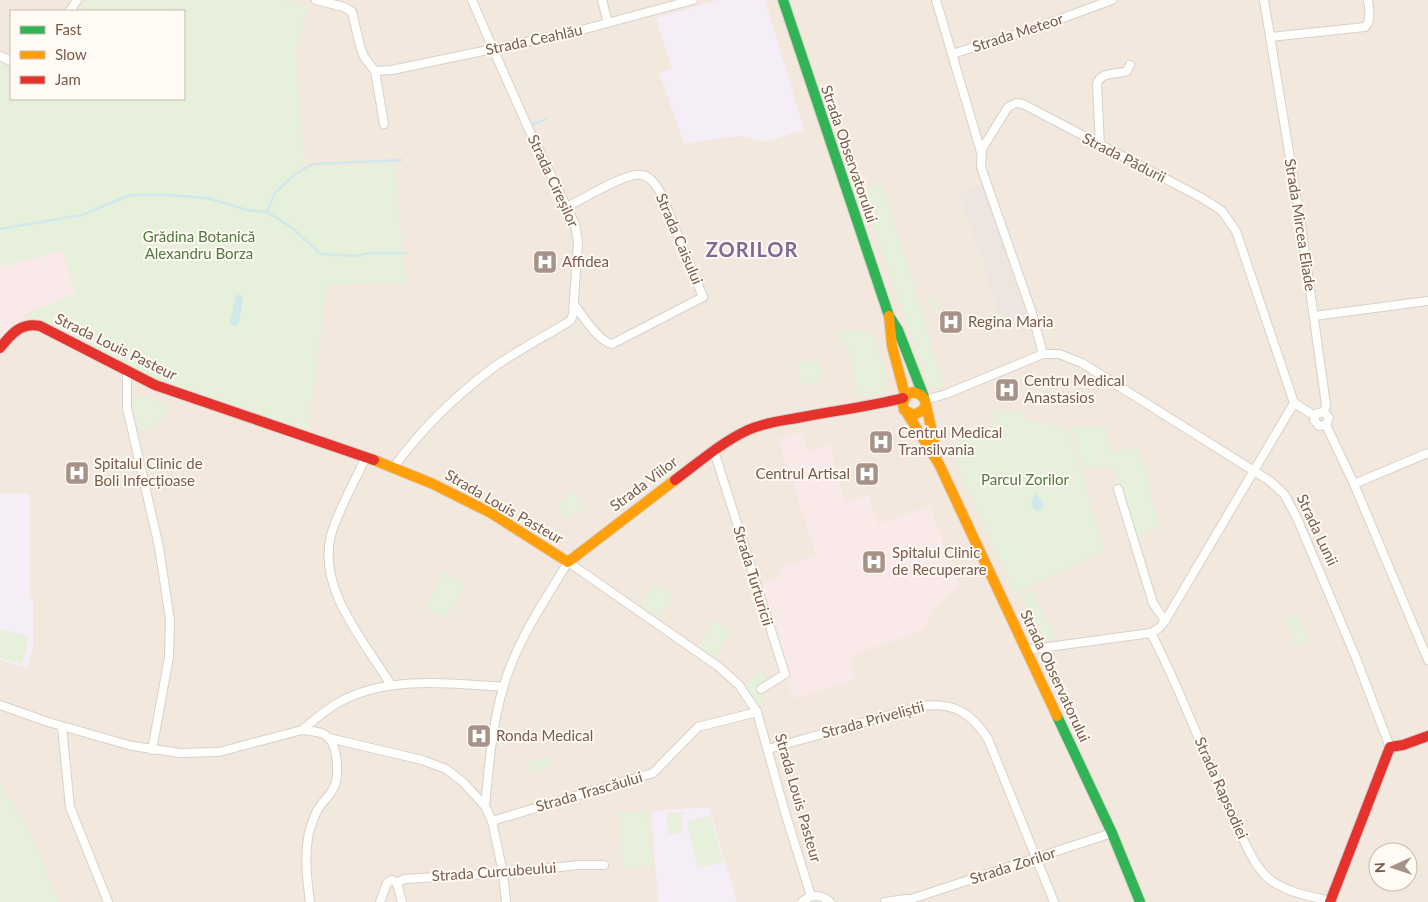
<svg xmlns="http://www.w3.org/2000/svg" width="1428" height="902" viewBox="0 0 1428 902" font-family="Lato,sans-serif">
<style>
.residential{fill:#f2e8de;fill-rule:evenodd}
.industrial{fill:#ede5e0}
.education{fill:#f6eef6}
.medical{fill:#fae9e9}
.green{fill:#e7f0db}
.water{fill:#d0e8ea}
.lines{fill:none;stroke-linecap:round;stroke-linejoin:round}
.stream{stroke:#d0e8ea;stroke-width:2.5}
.street-casing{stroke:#d7d1cb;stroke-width:10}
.fast-casing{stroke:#d9d2cb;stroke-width:12}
.slow-casing{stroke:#d9d2cb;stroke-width:12}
.jam-casing{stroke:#d9d2cb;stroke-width:12}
.street{stroke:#fefefd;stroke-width:8}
.fast{stroke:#30b455;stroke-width:10}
.slow{stroke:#ff9f0a;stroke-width:10}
.jam{stroke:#e5322d;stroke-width:10}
.labels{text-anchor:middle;stroke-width:4;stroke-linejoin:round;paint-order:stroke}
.street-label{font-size:15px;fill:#7a5c4d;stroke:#fffaf3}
.park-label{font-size:15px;fill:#537a41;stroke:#fffaf3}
.poi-label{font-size:15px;fill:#7a5c4d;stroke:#fffaf3;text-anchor:start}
.district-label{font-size:20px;font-weight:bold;letter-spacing:1px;fill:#846695;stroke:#fffaf3}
</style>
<rect width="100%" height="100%" fill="#f9f5f0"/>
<path class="residential" d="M0,0H1428V902H0ZM11,11H184V99H11ZM1378,852H1408V882H1378Z"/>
<path class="industrial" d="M982,185L1025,314L1002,322L983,267L985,266L979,249H978L958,193Z"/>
<g class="education">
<path d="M718,0H765L804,130L764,142L740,136L684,143L659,73L672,68L656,18Z"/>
<path d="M30,493V598L33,599V649L27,668L0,660V494Z"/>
<path d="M709,807L737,902H658L651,811Z"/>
</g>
<g class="medical">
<path d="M63,251L75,294L28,312L0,340V266Z"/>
<path d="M802,432L808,452L829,444L845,503L869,495L878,524L930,506L960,588L952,592L938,604L921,631L850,656L856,679L793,699L757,586L780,578L777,570L816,554L778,439Z"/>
</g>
<g class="green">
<path d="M87,0H284L308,6L296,50L299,108L306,168L394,163L406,283L327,285L308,430L151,377L31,317L28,312L75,294L63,251L0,266V63L11,68V99H184V11H78Z"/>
<path d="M882,182L944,386L932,390L929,388L861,190Z"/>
<path d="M932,293L939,312L933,314L927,296Z"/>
<path d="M844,329L874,334L888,384V391L873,397L858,398L848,350L837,335Z"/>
<path d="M819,360L822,382L801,385L797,363Z"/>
<path d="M140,396L169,403C167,419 154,428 139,431L133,404L135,398Z"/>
<path d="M989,409L1026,413L1024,419L1068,428L1105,551L1016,593L965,486L952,452L951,445L996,426Z"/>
<path d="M1072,427H1106L1112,452L1139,447L1160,528L1136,536L1113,467L1082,469Z"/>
<path d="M572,492L584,507L566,519L556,503Z"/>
<path d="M443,572L465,585L445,618L425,608Z"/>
<path d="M654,584L674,596L659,619L639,607Z"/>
<path d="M1031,590L1054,634L1059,639L1042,640L1020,595Z"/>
<path d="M1298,613L1309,642L1295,647L1284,619Z"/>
<path d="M714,620L731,632L714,658L698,646Z"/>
<path d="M0,629L29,637L22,664L0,658Z"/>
<path d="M761,668L766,681L760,686L758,689L765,701L756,705L744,687Z"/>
<path d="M549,756L552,767L531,774L528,763Z"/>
<path d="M0,782L35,843L59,902H0Z"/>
<path d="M647,810L652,866L623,868L618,813Z"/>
<path d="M681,812L682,833L668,834L667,813Z"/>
<path d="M710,815L723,862L698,868L686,822Z"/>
</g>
<g class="water">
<path d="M236,295H240L243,298L239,323L234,327L230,323Z"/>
<path d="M1036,494L1044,504V507L1040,511H1036L1031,505L1032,497Z"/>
</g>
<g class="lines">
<g class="stream">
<path d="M529,126L546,119"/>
<path d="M267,212L275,193L295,174L313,164L402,160"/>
<path d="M0,229L82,215L130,195H169L207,198L247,210L267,212L291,227L321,254L357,256L369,253H407"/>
</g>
<defs>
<g id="street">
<path d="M316,0L344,7L352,12L360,46L364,57L375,71L384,124"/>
<path d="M602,0L608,23"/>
<path d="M936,0L981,152"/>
<path d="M1264,0L1301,225L1326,405L1324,412"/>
<path d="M70,11L77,0"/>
<path d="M1270,37L1365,27C1372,20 1369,9 1368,0"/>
<path d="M952,54L1030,30L1112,0"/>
<path d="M0,56L11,61"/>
<path d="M375,71L392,70L574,32L693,0"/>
<path d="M1100,146L1097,84C1101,71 1116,75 1127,71L1130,65"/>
<path d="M567,207C581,200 628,171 642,175C651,177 657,186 661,194L703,297L612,344C599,342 583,316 575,306"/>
<path d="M1314,316L1428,301"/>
<path d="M127,372V408L159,547L170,620L169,657L152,750"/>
<path d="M925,400L946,394L1043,354H1059L1082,363L1270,481L1284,494L1297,518L1356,658L1390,747"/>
<path d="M1294,403L1315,416"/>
<path d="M1324,412L1329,418L1326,425L1354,484L1428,660"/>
<path d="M1324,412L1316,414L1314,420L1319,426L1326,425"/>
<path d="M714,451L785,674L761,689"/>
<path d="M366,457C355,481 338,510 331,535C317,589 365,642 391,685"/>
<path d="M393,468C420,431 453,398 490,370C513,353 540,339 565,324L571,320L573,315L578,242L575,224L530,132L493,49L472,0"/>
<path d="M1354,484L1428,453"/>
<path d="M1118,489L1153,603L1165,621"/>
<path d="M1151,633C1183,694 1205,759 1235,821C1244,840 1252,863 1267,877C1283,892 1310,896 1331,901"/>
<path d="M1026,650L1151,633L1159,628L1165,621L1294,403L1236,231L1222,211L1202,198L1023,104L1016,103L1008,107L982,149L981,167L1032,313L1043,354"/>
<path d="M0,705L48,722L132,746L180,753L219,752L302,730C310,731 322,731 328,737C338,747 340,777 333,789C329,797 321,803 317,811C314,817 311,826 309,833C304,856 307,879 310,902"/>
<path d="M62,727L70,807L108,902"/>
<path d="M302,730C313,721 324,711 336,704C384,675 450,683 503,687"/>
<path d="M329,738L422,760L446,769L463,782L485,806L492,821L503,873L506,902"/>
<path d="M768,749L922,706C953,702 971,712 988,739L1054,902"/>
<path d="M485,806C489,766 492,726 503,688C516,642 544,602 568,562L719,667L739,685L757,712L784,809L811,896"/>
<path d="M492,821L653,773L698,727L757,712"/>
<path d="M397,883L404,879L503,873L579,865H604"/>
<path d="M397,883L402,902"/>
<path d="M380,902L387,883L392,880L397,883"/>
<path d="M802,902C811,894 821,894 830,902"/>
<path d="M885,902L906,899"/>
<path d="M902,902L1112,833"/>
</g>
<g id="fast">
<path d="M783,0L889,316L898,330L924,397"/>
<path d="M1057,716L1112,833L1140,902"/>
</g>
<g id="slow">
<path d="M889,316L892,346L905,395"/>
<path d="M926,404L923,410L914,415L904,410L903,404L905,396L913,392L921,395L925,400L937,455"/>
<path d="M907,413L939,464L1057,716"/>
<path d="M374,460L433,484L491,513L568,562L675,480"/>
</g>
<g id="jam">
<path d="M0,348C11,334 21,322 40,326L155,385L374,460"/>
<path d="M675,480C698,463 722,442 748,430C763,423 781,421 797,418C832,411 868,407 903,398"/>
<path d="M1330,902L1390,747L1403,745L1428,736"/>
</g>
</defs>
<use href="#street" class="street-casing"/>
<use href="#fast" class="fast-casing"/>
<use href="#slow" class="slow-casing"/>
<use href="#jam" class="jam-casing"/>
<use href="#street" class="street"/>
<use href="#fast" class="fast"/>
<use href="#slow" class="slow"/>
<use href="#jam" class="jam"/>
</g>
<defs>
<symbol id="hospital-square" viewBox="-11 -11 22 22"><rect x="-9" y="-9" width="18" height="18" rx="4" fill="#a69286" stroke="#fffaf3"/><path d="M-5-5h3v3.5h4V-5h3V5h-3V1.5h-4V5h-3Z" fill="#fff"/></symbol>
</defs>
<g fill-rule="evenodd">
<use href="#hospital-square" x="531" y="248" width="28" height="28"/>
<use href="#hospital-square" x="937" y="308" width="28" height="28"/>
<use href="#hospital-square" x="993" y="376" width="28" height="28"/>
<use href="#hospital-square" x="867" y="428" width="28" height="28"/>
<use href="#hospital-square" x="63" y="459" width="28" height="28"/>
<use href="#hospital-square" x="853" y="460" width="28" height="28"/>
<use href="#hospital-square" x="860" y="548" width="28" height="28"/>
<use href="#hospital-square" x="465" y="722" width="28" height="28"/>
</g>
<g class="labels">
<g class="street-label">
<text transform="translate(1018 33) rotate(-18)" y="5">Strada Meteor</text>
<text transform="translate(534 40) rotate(-12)" y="5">Strada Ceahlău</text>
<text transform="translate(849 154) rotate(71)" y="5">Strada Observatorului</text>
<text transform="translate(1124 158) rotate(27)" y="5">Strada Pădurii</text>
<text transform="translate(553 181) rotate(65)" y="5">Strada Cireșilor</text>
<text transform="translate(1300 225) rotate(81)" y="5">Strada Mircea Eliade</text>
<text transform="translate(679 239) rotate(67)" y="5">Strada Caisului</text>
<text transform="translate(116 347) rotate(26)" y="5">Strada Louis Pasteur</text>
<text transform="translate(644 484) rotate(-37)" y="5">Strada Viilor</text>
<text transform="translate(504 507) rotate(30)" y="5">Strada Louis Pasteur</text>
<text transform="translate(1317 530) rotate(65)" y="5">Strada Lunii</text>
<text transform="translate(753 576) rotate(73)" y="5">Strada Turturicii</text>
<text transform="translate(1055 676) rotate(65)" y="5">Strada Observatorului</text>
<text transform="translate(873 720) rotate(-15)" y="5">Strada Priveliștii</text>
<text transform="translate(1221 788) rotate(66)" y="5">Strada Rapsodiei</text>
<text transform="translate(589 792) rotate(-16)" y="5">Strada Trascăului</text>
<text transform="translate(798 798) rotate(74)" y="5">Strada Louis Pasteur</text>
<text transform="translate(1013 866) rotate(-18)" y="5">Strada Zorilor</text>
<text transform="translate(494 872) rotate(-4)" y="5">Strada Curcubeului</text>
</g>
<g class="park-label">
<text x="199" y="242">Grădina Botanică<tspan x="199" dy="17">Alexandru Borza</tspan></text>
<text x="1025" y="485">Parcul Zorilor</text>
</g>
<g class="poi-label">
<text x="562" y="267">Affidea</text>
<text x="968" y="327">Regina Maria</text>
<text x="1024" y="386">Centru Medical<tspan x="1024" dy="17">Anastasios</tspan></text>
<text x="898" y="438">Centrul Medical<tspan x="898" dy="17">Transilvania</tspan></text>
<text x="94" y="469">Spitalul Clinic de<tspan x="94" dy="17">Boli Infecțioase</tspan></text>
<text x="850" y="479" text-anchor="end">Centrul Artisal</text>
<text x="892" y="558">Spitalul Clinic<tspan x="892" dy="17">de Recuperare</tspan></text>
<text x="496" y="741">Ronda Medical</text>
</g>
<g class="district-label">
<text x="752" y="257">ZORILOR</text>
</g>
</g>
<rect x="10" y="10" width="175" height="90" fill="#fffaf3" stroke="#cabbb1"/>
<rect x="20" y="26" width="25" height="8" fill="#30b455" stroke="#cabbb1"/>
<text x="55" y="35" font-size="15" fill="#7a5c4d">Fast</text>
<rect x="20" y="51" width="25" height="8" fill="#ff9f0a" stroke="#cabbb1"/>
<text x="55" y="60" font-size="15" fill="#7a5c4d">Slow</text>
<rect x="20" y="76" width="25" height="8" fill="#e5322d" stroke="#cabbb1"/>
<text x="55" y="85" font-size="15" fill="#7a5c4d">Jam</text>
<g transform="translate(1393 867) rotate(267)"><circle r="24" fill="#fffaf3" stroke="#cabbb1"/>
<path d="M0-4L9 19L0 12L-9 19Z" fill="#a69286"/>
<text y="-8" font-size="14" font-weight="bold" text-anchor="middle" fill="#7a5c4d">N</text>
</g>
</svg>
